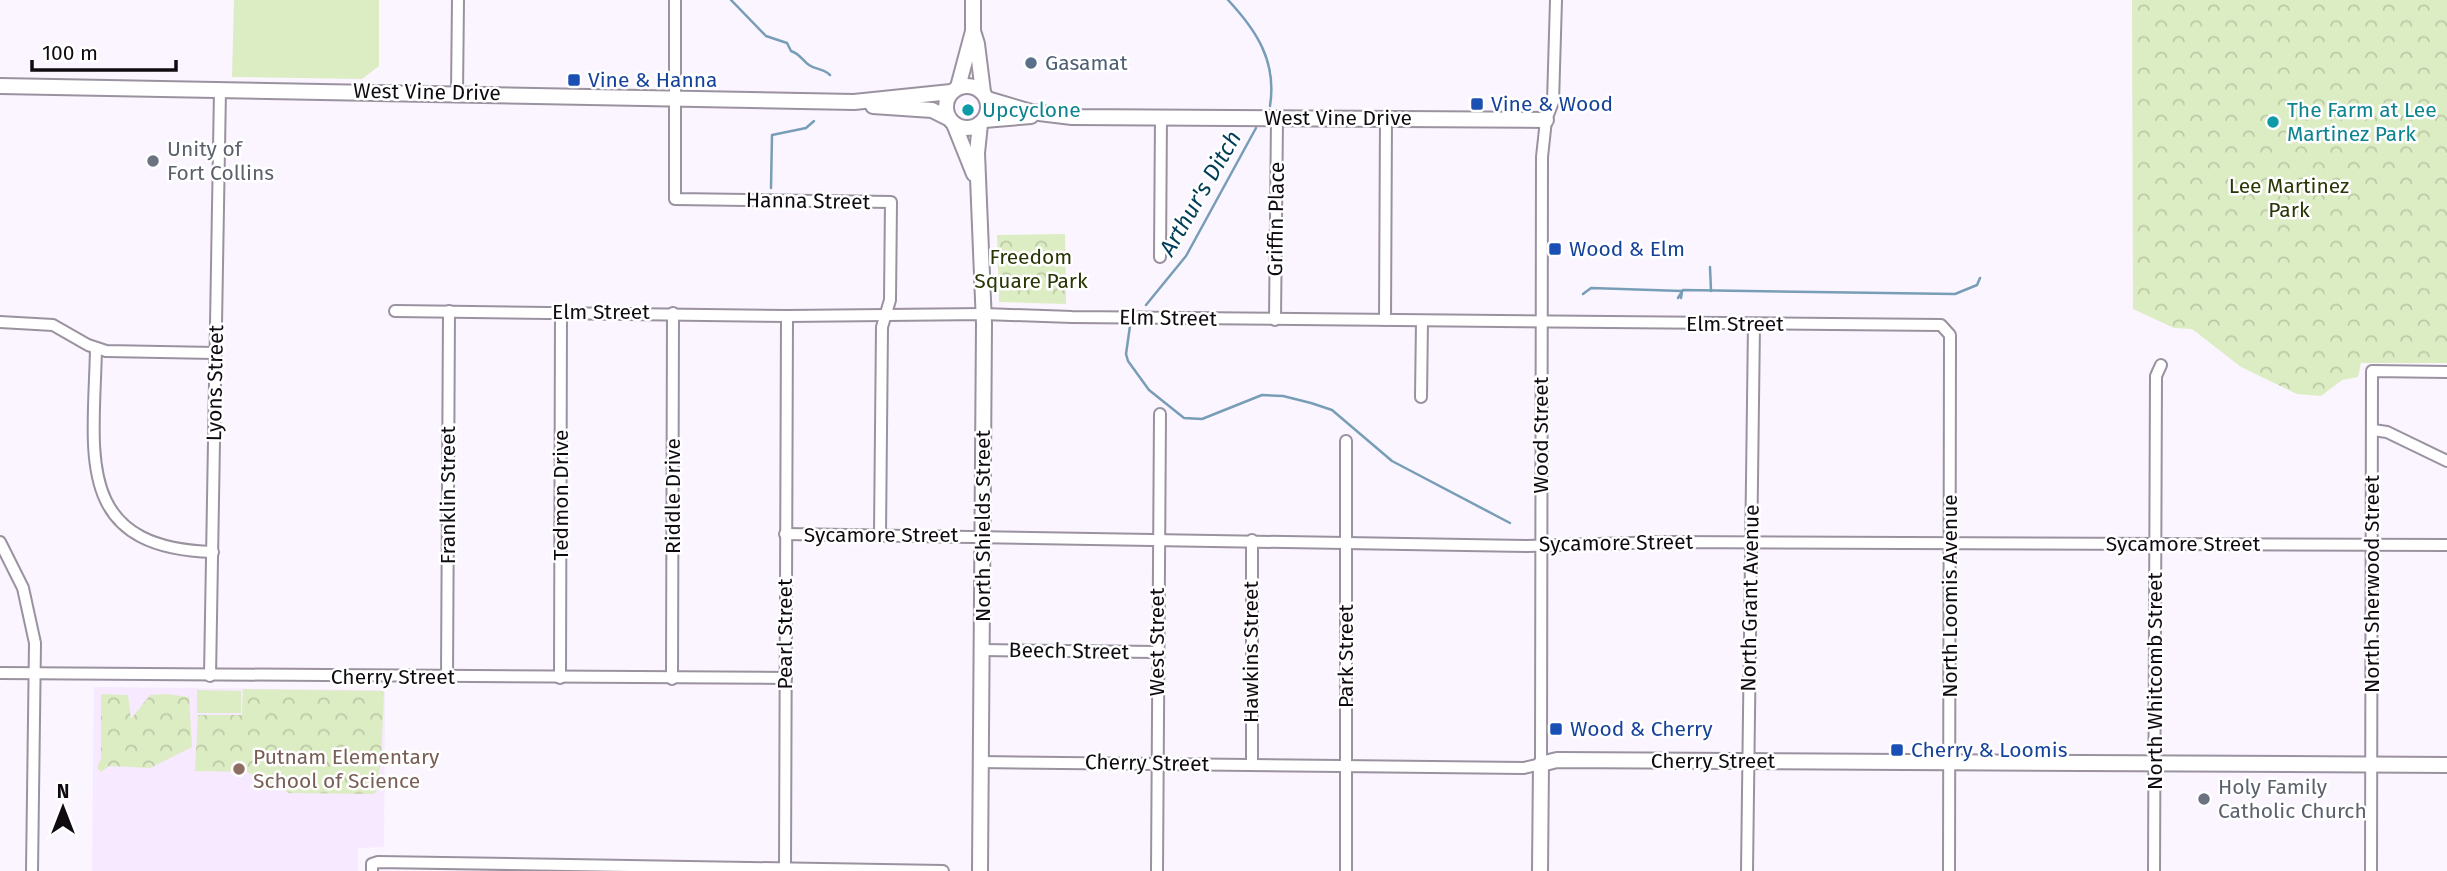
<svg xmlns="http://www.w3.org/2000/svg" width="2447" height="871" viewBox="0 0 2447 871" font-family="'Fira Sans',sans-serif">
<style>
.built{fill:#f7e9ff}
.grass{fill:#dcecc3}
.park{fill:url(#park-crowns)}
.lines{fill:none;stroke-linecap:round;stroke-linejoin:round}
.stream{stroke:#789db6;stroke-width:2.5}
.street-casing{stroke:#9b92a0;stroke-width:14}
.secondary-casing{stroke:#9b92a0;stroke-width:18}
.street{stroke:#fff;stroke-width:10}
.secondary{stroke:#fff;stroke-width:14}
.service-dot{fill:#5c6f8a;stroke:#fff;stroke-width:2.5}
.transit-dot{fill:#1a4fb4;stroke:#fff;stroke-width:2.5}
.culture-dot{fill:#0f9aa8;stroke:#fff;stroke-width:2.5}
.worship-dot{fill:#6b7280;stroke:#fff;stroke-width:2.5}
.education-dot{fill:#8d6e63;stroke:#fff;stroke-width:2.5}
.labels{text-anchor:middle;stroke-width:5;stroke-linejoin:round;paint-order:stroke}
.service-label{font-size:21px;fill:#4e5e75;stroke:#fff;text-anchor:start}
.transit-label{font-size:21px;fill:#164399;stroke:#fff;text-anchor:start}
.street-label{font-size:21px;fill:#0f0b10;stroke:#fff}
.culture-label{font-size:21px;fill:#0d838f;stroke:#fff;text-anchor:start}
.worship-label{font-size:21px;fill:#5b616d;stroke:#fff;text-anchor:start}
.park-label{font-size:21px;fill:#283705;stroke:#fff}
.education-label{font-size:21px;fill:#785e54;stroke:#fff;text-anchor:start}
.water-label{font-size:23px;font-style:italic;fill:#003d58;stroke:#fff}
</style>
<defs>
<pattern id="park-crowns" width="20" height="18" patternUnits="userSpaceOnUse" patternTransform="scale(1.75)"><rect width="20" height="18" fill="#dcecc3"/><path d="M2 6a3 3 0 1 1 6 0M12 15a3 3 0 1 1 6 0" fill="none" stroke="#bcc9a6"/></pattern>
</defs>
<rect width="100%" height="100%" fill="#fbf5ff"/>
<path class="built" d="M94,687L385,690L384,847L358,848V871H92Z"/>
<g class="grass">
<path d="M234,0H379V66L362,79L232,77Z"/>
<path d="M197,690L241,691V713H197Z"/>
</g>
<g class="park">
<path d="M2132,0H2447V363H2361L2358,377L2342,380L2321,396L2297,394L2241,367L2192,329L2174,328L2133,309Z"/>
<path d="M1065,234L1066,304L999,302L997,235Z"/>
<path d="M243,689L384,691L381,761L376,792L373,794L289,793L247,772L195,771L198,715H242Z"/>
<path d="M101,694L128,695L131,719L150,695L166,694L189,697L192,747L150,768L109,766L101,772L97,768L101,759Z"/>
</g>
<g class="lines">
<g class="stream">
<path d="M731,0L766,36L787,43L791,51C800,54 802,60 809,65C816,70 823,68 830,75"/>
<path d="M1228,0C1257,31 1277,62 1270,106"/>
<path d="M771,188L772,135L806,128L814,121"/>
<path d="M1710,267L1711,291"/>
<path d="M1583,294L1591,288L1682,291"/>
<path d="M1678,298L1683,290L1955,294L1977,285L1980,278"/>
<path d="M1681,298L1682,291"/>
<path d="M1146,305L1186,256L1256,128"/>
<path d="M1130,326L1126,354L1128,361L1149,390L1184,418L1202,419L1262,395L1283,396L1311,403L1332,410L1392,461L1510,523"/>
</g>
<defs>
<g id="street">
<path d="M675,0V199L891,202L890,300L882,327L880,534"/>
<path d="M457,92L458,0"/>
<path d="M1160,257L1161,117"/>
<path d="M395,311L787,316L984,314L1072,317L1941,325L1950,335V343L1949,871"/>
<path d="M1275,320L1277,118"/>
<path d="M1385,320L1386,118"/>
<path d="M0,322L53,325L88,345L106,351L215,353"/>
<path d="M96,348C94,453 72,548 213,552"/>
<path d="M1421,397L1422,321"/>
<path d="M2373,430L2387,432L2447,461"/>
<path d="M785,534L1527,546L1666,542L2447,545"/>
<path d="M1252,540V765"/>
<path d="M0,542L23,588L35,643L32,871"/>
<path d="M982,650L1157,652"/>
<path d="M0,673L786,678"/>
<path d="M210,676L220,90"/>
<path d="M447,678L449,311"/>
<path d="M560,678L561,312"/>
<path d="M672,679L673,313"/>
<path d="M981,762L1524,768L1541,764L1542,157L1546,120L1553,102L1556,0"/>
<path d="M785,868L787,316"/>
<path d="M372,871V864L378,862L943,871"/>
<path d="M1157,871L1160,414"/>
<path d="M1346,871V441"/>
<path d="M1747,871L1754,324"/>
<path d="M2154,871L2156,376L2161,365"/>
<path d="M2371,871L2372,371L2447,372"/>
</g>
<g id="secondary">
<path d="M973,31L977,44L983,92"/>
<circle cx="967" cy="107" r="21"/>
<path d="M0,86L854,102L951,92"/>
<path d="M958,87L973,31V0"/>
<path d="M987,99L1031,112L1072,117L1546,120"/>
<path d="M873,106L932,110L948,118"/>
<path d="M984,120L1031,116"/>
<path d="M954,124L974,174"/>
<path d="M980,871L984,324L977,153L980,124"/>
<path d="M1540,871L1541,764L1557,760L2447,765"/>
</g>
</defs>
<use href="#street" class="street-casing"/>
<use href="#secondary" class="secondary-casing"/>
<use href="#street" class="street"/>
<use href="#secondary" class="secondary"/>
</g>
<circle class="service-dot" cx="1031" cy="63" r="7"/>
<g class="transit-dot">
<rect x="567" y="73" width="14" height="14" rx="3.5"/>
<rect x="1470" y="97" width="14" height="14" rx="3.5"/>
<rect x="1548" y="242" width="14" height="14" rx="3.5"/>
<rect x="1549" y="722" width="14" height="14" rx="3.5"/>
<rect x="1890" y="743" width="14" height="14" rx="3.5"/>
</g>
<g class="culture-dot">
<circle cx="968" cy="110" r="7"/>
<circle cx="2273" cy="122" r="7"/>
</g>
<g class="worship-dot">
<circle cx="153" cy="161" r="7"/>
<circle cx="2204" cy="799" r="7"/>
</g>
<circle class="education-dot" cx="239" cy="769" r="7"/>
<g class="labels">
<g class="service-label">
<text x="1045" y="70">Gasamat</text>
</g>
<g class="transit-label">
<text x="588" y="87">Vine &amp; Hanna</text>
<text x="1491" y="111">Vine &amp; Wood</text>
<text x="1569" y="256">Wood &amp; Elm</text>
<text x="1570" y="736">Wood &amp; Cherry</text>
<text x="1911" y="757">Cherry &amp; Loomis</text>
</g>
<g class="street-label">
<text transform="translate(427 92) rotate(1)" y="7">West Vine Drive</text>
<text x="1338" y="125">West Vine Drive</text>
<text transform="translate(808 201) rotate(1)" y="7">Hanna Street</text>
<text transform="translate(1276 219) rotate(-89)" y="7">Griffin Place</text>
<text x="601" y="319">Elm Street</text>
<text transform="translate(1168 318) rotate(1)" y="7">Elm Street</text>
<text x="1735" y="331">Elm Street</text>
<text transform="translate(215 383) rotate(-89)" y="7">Lyons Street</text>
<text transform="translate(1541 435) rotate(-90)" y="7">Wood Street</text>
<text transform="translate(448 495) rotate(-90)" y="7">Franklin Street</text>
<text transform="translate(561 495) rotate(-90)" y="7">Tedmon Drive</text>
<text transform="translate(673 496) rotate(-90)" y="7">Riddle Drive</text>
<text transform="translate(983 526) rotate(-90)" y="7">North Shields Street</text>
<text x="881" y="542">Sycamore Street</text>
<text transform="translate(1616 543) rotate(-1)" y="7">Sycamore Street</text>
<text x="2183" y="551">Sycamore Street</text>
<text transform="translate(2372 584) rotate(-90)" y="7">North Sherwood Street</text>
<text transform="translate(1950 596) rotate(-90)" y="7">North Loomis Avenue</text>
<text transform="translate(1750 598) rotate(-89)" y="7">North Grant Avenue</text>
<text transform="translate(785 634) rotate(-90)" y="7">Pearl Street</text>
<text transform="translate(1157 642) rotate(-90)" y="7">West Street</text>
<text transform="translate(1069 651) rotate(1)" y="7">Beech Street</text>
<text transform="translate(1251 652) rotate(-90)" y="7">Hawkins Street</text>
<text transform="translate(1346 656) rotate(-90)" y="7">Park Street</text>
<text x="393" y="684">Cherry Street</text>
<text transform="translate(2155 681) rotate(-90)" y="7">North Whitcomb Street</text>
<text x="1713" y="768">Cherry Street</text>
<text transform="translate(1147 763) rotate(1)" y="7">Cherry Street</text>
</g>
<g class="culture-label">
<text x="982" y="117">Upcyclone</text>
<text x="2287" y="117">The Farm at Lee<tspan x="2287" dy="24">Martinez Park</tspan></text>
</g>
<g class="worship-label">
<text x="167" y="156">Unity of<tspan x="167" dy="24">Fort Collins</tspan></text>
<text x="2218" y="794">Holy Family<tspan x="2218" dy="24">Catholic Church</tspan></text>
</g>
<g class="park-label">
<text x="2289" y="193">Lee Martinez<tspan x="2289" dy="24">Park</tspan></text>
<text x="1031" y="264">Freedom<tspan x="1031" dy="24">Square Park</tspan></text>
</g>
<g class="education-label">
<text x="253" y="764">Putnam Elementary<tspan x="253" dy="24">School of Science</tspan></text>
</g>
<g class="water-label">
<text transform="translate(1200 193) rotate(-60)" y="8">Arthur's Ditch</text>
</g>
</g>
<g transform="translate(63 808)" stroke="#ffffff" stroke-width="5" paint-order="stroke">
<path d="M0-5L12 26L0 18L-12 26Z" fill="#0f0b10"/>
<text y="-10" font-size="19" font-weight="bold" text-anchor="middle" fill="#0f0b10">N</text>
</g>
<path d="M32 60v10h144v-10" fill="none" stroke="#0f0b10" stroke-width="3.5"/>
<text x="42" y="60" font-size="21" fill="#0f0b10" stroke="#ffffff" stroke-width="5" paint-order="stroke">100 m</text>
</svg>
